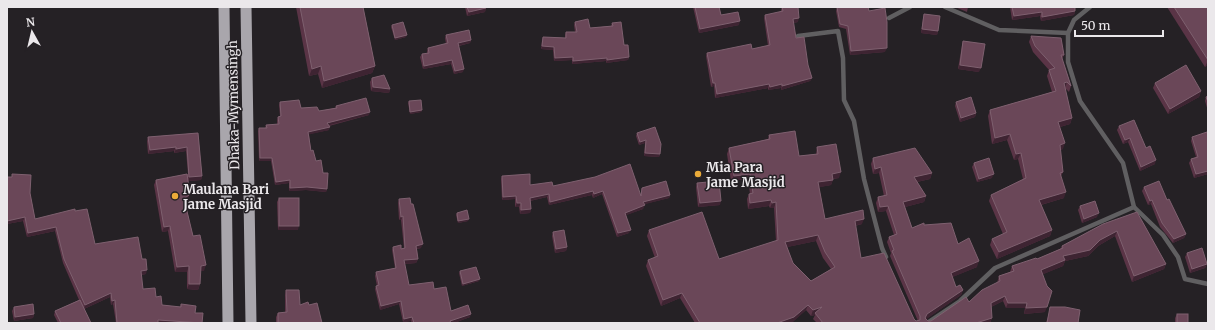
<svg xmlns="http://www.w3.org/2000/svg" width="1215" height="330" viewBox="0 0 1215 330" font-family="Merriweather,serif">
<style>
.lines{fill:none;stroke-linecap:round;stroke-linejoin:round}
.service{stroke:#605f61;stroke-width:4.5}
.trunk{stroke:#a9a6ac;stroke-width:11}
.wall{fill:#5a3446;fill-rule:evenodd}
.shaded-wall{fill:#3e2432}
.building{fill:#6a4758;stroke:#7e606f;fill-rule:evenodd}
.poi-dot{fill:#eaaa39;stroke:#252125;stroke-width:1.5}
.labels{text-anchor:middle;stroke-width:3;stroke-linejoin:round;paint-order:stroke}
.street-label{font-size:13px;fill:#ebe8eb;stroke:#252125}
.poi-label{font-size:13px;font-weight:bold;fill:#ebe8eb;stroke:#252125;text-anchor:start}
</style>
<rect width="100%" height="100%" fill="#252125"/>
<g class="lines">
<g class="service">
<path d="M945,7L999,30L1068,33"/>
<path d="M1090,7L1074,20L1068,33V62L1080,101L1123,163L1134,207L1163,235L1178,257L1185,279L1208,284"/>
<path d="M889,18L910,7"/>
<path d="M798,36L838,31L843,58L844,100L854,121L864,179L882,248L886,257"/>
<path d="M927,323L960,301L995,268L1134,207"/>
</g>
<g class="trunk">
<path d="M224,7L228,323"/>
<path d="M246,7L251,323"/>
</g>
</g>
<g class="wall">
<path d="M296,7H363L375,66L372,73L322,88L318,74L309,76Z"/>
<path d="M465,7H486L485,12L467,16Z"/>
<path d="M693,7H719L721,15L739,25L699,33Z"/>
<path d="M782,7H798V22L793,23L796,38L808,65L812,78L810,81L781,90V88L768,90V88L715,98L714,86L711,87L706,56L707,53L752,49L768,46L764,18L765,15L781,12V10Z"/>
<path d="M837,7L869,11L885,52L850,55L846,29L839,27L836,11Z"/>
<path d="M955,7H968L967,12Z"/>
<path d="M1010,7H1075V11L1074,15L1041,21L1040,16L1012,20Z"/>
<path d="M1167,7H1208V65L1205,67Z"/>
<path d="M924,14L938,31L937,35L921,33L923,18Z"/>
<path d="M575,22L590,28L611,26L612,23L624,45L629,57L628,60L606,63V61L572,64V60L554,61L553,50L541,49L542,40L543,37L565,38V35L566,32H575L574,25Z"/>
<path d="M392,25L406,37L395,40L391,27Z"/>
<path d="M446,35L471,40L470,43L459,46L463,72L454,74L451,64L423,69L420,57L422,54L427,53V51L428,48L446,44L445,38Z"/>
<path d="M1031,36L1064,55L1062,59L1071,86L1069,92L1065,88L1072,118L1070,124L1060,127L1063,149L1060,150L1063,172L1061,176L1064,198L1041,205L1052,230L1050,236L997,259L990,245L992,239L1003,234L989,201L991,195L1023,179L1018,159L1014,160L1007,140L992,144L988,116L990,110L1052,92L1047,76L1049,70L1033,52L1029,42Z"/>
<path d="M963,41L979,72L958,69L962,45Z"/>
<path d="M372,78L390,89L389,93L371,91L370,82Z"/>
<path d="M1155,83L1201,91L1199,97L1168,114L1153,88Z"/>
<path d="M1208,96V111L1205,101L1206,97Z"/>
<path d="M409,101L422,110L421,112L410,114L408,103Z"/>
<path d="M280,102L301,108L319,111L335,108L336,106L369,115L329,126V130L309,134L311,151L316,161L323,173L327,189L326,192L306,190L289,191V183L275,185L271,161H259L258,131L259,128H265L266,125L277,124V120L278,117L280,116L279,105Z"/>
<path d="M956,102L976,113L975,117L960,122L955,106Z"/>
<path d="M1119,126L1155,164L1140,171L1128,142L1123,144L1117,130Z"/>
<path d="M198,133L202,176L201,180L188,181V199L185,202L193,236L204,271H200V284L198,290L187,289V272H175L168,231L162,232L154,185L156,180L188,174L186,151L174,153V151L148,154L147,141L148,137Z"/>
<path d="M637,133L660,154L659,157L644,156L645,143L639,145L636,136Z"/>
<path d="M769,135L799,156L816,154L817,147L839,178L833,179L831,185L819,187L825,219L862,224L855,226L861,258L914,319L916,321H918L890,256L891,253L887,242L889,237L894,235L886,211L878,212L876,203L878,197L884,196L879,173L873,174L871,164L873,158L932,173L930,179L917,182L926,196L924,202L905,207L912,228L924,225L958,244L977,267L952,277L956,287L963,290L961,295L926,319L928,321H931L969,302L997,283L999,276L1010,272L1012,266L1037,259L1060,249L1062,246L1137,212L1166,264L1164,269L1132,282L1115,236L1098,246L1088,256L1065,261L1063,266L1043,274L1045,312L1024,314L1025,308H1006L1003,301L991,307L992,318L990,323H817L813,319L815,315L811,316L806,310L791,323H695L680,298L661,306L646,266L648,260L655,258L647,236L649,230L719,259L776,241L774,208H770L769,206L748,209L747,199L749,194H750L748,179L731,181L727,154L729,148L768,139ZM816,241L823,258L831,269L811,281L793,263L787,247Z"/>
<path d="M1208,136V174L1194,178L1189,163L1191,159L1196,157L1191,141L1192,137Z"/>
<path d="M974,163L992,178L977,182L972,167Z"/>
<path d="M12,174L30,193L35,219L75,211L95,244L142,259L146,274L141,275L143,289L156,297L162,305L180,307L181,304L195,313L202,323H116L113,304L111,305L110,297L84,309L91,323H58L54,315L55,311L79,300L63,263L55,231L27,237L23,221L7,224V177H12Z"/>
<path d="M502,176L530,185L553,186L641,194L642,188L670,195L669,198L644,204L643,209L626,215L629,233L617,237L602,194L593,198L592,195L549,205L547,197L530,201L531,209L530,213L520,214L519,207H515V199L502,200L501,179Z"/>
<path d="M697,183L720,205L698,207L696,187Z"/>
<path d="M1144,187L1167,200L1186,234L1184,238L1173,243L1160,227L1151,204L1148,205L1142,191Z"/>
<path d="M279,198L298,230H278L277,202Z"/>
<path d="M399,199L411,204L421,248L417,249L418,259L416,263L404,264L409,285L434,289L451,311L470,317L454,323H412L411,321L403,322L399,304L380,310L375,289L376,286H377L375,276L376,272L395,268L392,250L393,247L401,249L404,248L401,220H399L398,203Z"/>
<path d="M1080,206L1097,217L1082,223L1078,210Z"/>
<path d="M457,213L468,221L458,223L456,215Z"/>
<path d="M553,232L567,247L566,251L555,253L552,236Z"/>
<path d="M1187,253L1207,264L1205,268L1190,273L1185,257Z"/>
<path d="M460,271L479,281L462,286L459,273Z"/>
<path d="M286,290L300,305H309L322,323H276V317L278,313L285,312V295Z"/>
<path d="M14,307L34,314L33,318L14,321L12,311Z"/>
<path d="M1050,307L1078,323H1046L1049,313Z"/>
<path d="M1177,314L1188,323H1175V318Z"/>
</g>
<g class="shaded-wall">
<path d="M486,8L485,12L467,16L469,12Z"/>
<path d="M1075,11L1074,15L1041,21L1042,17Z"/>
<path d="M1042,12L1040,16L1012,20L1014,16Z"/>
<path d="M799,18L798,22L792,23L793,19Z"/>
<path d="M740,21L739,25L699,33L700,29Z"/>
<path d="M922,29L938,31L937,35L921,33Z"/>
<path d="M407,35L406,37L395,40V38Z"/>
<path d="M471,40L470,43L457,46L458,43Z"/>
<path d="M542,46L554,47L553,50L541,49Z"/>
<path d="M887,48L885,52L850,55L851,51Z"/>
<path d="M573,57L572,60L554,61L555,58Z"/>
<path d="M629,57L628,60L606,63L607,60Z"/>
<path d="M607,58L606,61L572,64L573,61Z"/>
<path d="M452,60L451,64L423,69L424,66Z"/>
<path d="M1208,60V65L1205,67Z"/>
<path d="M960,65L981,68L979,72L958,69Z"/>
<path d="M321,66L318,74L309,76L312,69Z"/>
<path d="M375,66L372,73L322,88L324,81Z"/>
<path d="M464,69L463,72L454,74L455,71Z"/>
<path d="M812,78L810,81L781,90L782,86Z"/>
<path d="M1067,82L1065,88L1064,83Z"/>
<path d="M713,83H715L714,86L711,87Z"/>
<path d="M769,84L768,88L715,98L717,94Z"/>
<path d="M782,84L781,88L768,90L770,87Z"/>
<path d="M373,87L390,89L389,93L371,91Z"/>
<path d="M1201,91L1199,97L1168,114L1170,109Z"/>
<path d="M422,110L421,112L410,114V112Z"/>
<path d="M370,112L369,115L326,126L327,123Z"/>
<path d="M976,113L975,117L960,122L961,118Z"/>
<path d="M1072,118L1070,124L1056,128L1058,122Z"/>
<path d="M330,127L329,130L307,135L308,132Z"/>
<path d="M1010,134L1007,140L992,144L995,138Z"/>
<path d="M1130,138L1128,142L1123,144L1125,140Z"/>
<path d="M646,140L645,143L639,145L640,142Z"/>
<path d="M1065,143L1063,149L1057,151L1060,145Z"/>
<path d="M176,147L174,151L148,154L150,150Z"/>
<path d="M187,147L186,151L174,153L176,149Z"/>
<path d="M645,153L660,154L659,157L644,156Z"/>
<path d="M1021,153L1018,159L1014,160L1016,154Z"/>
<path d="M260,158H272L271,161H259Z"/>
<path d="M1156,160L1155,164L1140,171L1141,167Z"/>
<path d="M881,167L879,173L873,174L875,169Z"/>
<path d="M1208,171V174L1194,178L1196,174Z"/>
<path d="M841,172L839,178L830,179L832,174Z"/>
<path d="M932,173L930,179L912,183L914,177Z"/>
<path d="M750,174L748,179L731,181L734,176Z"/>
<path d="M994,174L992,178L977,182L979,179Z"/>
<path d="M202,176L201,180L188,181L189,177Z"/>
<path d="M290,180L289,183L275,185L276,182Z"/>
<path d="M833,180L831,185L816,188L818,182Z"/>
<path d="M307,187L327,189L326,192L306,190L289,191L290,188Z"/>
<path d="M593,191L592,195L549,205L550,202Z"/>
<path d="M603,191L602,194L593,198L594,194Z"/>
<path d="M1066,192L1064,198L1037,206L1039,200Z"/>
<path d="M190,194L188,199L182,205L184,199Z"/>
<path d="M549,194L547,197L529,201L530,198Z"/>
<path d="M670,195L669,198L642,205L643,202Z"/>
<path d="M516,196L515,199L502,200L503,197Z"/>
<path d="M926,196L924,202L901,208L903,202Z"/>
<path d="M771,200L769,206L748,209L750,203Z"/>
<path d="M1152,200L1151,204L1148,205L1150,201Z"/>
<path d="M721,201L720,205L698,207L700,203Z"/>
<path d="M776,202L774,208H770L772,203Z"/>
<path d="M517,203H521L519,207H515Z"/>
<path d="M645,205L643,209L624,216L625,213Z"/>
<path d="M888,206L886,211L878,212L880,207Z"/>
<path d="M531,209L530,213L520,214L521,210Z"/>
<path d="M1099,213L1097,217L1082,223L1084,219Z"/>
<path d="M403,216L401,220H399L401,217Z"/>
<path d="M25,217L23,221L7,224V221Z"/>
<path d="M469,219L468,221L458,223V221Z"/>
<path d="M864,219L862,224L853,226L855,221Z"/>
<path d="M170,226L168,231L162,232L164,227Z"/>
<path d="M279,226H299L298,230H278Z"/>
<path d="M56,227L55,231L27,237L28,233Z"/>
<path d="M631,230L629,233L617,237L618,233Z"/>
<path d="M1052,230L1050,236L997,259L999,252Z"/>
<path d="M1117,231L1115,236L1098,246L1088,256L1065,261L1063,266L1039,276L1041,270L1063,256L1100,240Z"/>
<path d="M1186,234L1184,238L1173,243L1174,239Z"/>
<path d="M818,235L816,241L783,248L785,242Z"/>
<path d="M423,244L421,248L415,249L416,246Z"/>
<path d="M567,247L566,251L555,253L556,249Z"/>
<path d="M418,259L416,263L403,264L404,260Z"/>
<path d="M979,261L977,267L948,279L951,273Z"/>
<path d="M1166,264L1164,269L1132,282L1134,276Z"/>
<path d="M1207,264L1205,268L1190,273L1192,269Z"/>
<path d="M206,265L204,271H199L201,266Z"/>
<path d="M189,266L187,272H175L177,267Z"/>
<path d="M147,270L146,274L139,275L141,271Z"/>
<path d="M480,279L479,281L462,286L463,284Z"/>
<path d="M189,284H200L198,290L187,289Z"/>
<path d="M963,290L961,295L925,320L927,314Z"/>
<path d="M111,293L110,297L84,309L85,305Z"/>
<path d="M682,293L680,298L661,306L663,300Z"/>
<path d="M1005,296L1003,301L989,308L991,303Z"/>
<path d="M115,300L113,304L111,305L112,301Z"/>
<path d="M401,301L399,304L380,310L381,306Z"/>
<path d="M1008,303H1027L1025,308H1006Z"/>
<path d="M808,305L806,310L792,323H777Z"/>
<path d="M822,307L815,313V315L811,316L813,310Z"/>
<path d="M1047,307L1045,312L1024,314L1026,308Z"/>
<path d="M34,314L33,318L14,321L15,317Z"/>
<path d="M471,314L470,317L454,323H449L450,321Z"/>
<path d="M412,317L411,321L403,322L404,319Z"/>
<path d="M992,318L990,323H975Z"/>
<path d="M158,320L197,323H156Z"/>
</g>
<g class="building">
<path d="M300,7H363L375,66L324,81L321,66L312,69Z"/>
<path d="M467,7H486V8L469,12Z"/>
<path d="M695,7H719L721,15L738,12L740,21L700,29Z"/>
<path d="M782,7H798L799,18L793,19L796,38L804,37L808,65L812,78L782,86V84L770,87L769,84L717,94L715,83H713L707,53L751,44L752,49L770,45L765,15L783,11Z"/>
<path d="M837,7H868L869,11L885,8L887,22V48L851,51L848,26L840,24Z"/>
<path d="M1012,7H1075V11L1042,17V12L1014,16Z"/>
<path d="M1174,7H1208V60Z"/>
<path d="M924,14L940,16L938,31L922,29Z"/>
<path d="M588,19L590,28L613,26L612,23L621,22L624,45H628L629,57L607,60V58L573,61V57L555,58L554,47L542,46L543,37L566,38V32H577L575,22Z"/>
<path d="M403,22L407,35L395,38L392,25Z"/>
<path d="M469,30L471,40L458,43L464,69L455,71L452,60L424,66L422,54L429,53L428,48L448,43L446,35Z"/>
<path d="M1031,36L1061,38L1064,55H1061L1071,86L1067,82L1064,83L1072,118L1058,122L1065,143L1060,145L1063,172L1060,173L1066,192L1039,200L1052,230L999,252L992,239L1007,232L991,195L1026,178L1021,153L1016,154L1010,134L995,138L990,110L1056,91L1049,70L1055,68L1035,46Z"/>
<path d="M963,41L985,44L981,68L960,65Z"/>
<path d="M1186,65L1201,91L1170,109L1155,83Z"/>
<path d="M384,75L390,89L373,87L372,78Z"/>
<path d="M1208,96V102L1206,97Z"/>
<path d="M971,97L976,113L961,118L956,102Z"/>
<path d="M366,98L370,112L327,123L330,127L308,132L311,151L313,150L316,161L321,160L323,173H328L327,189L307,187L290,188V180L276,182L272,158H260L259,128H267L266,125L279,124L278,117L281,116L280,102L299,100L301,108L317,107L319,111L337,108L336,106Z"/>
<path d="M421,100L422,110L410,112L409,101Z"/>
<path d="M1134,120L1146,148L1150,146L1156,160L1141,167L1130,138L1125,140L1119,126Z"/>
<path d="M655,127L661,144L660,154L645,153L646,140L640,142L637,133Z"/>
<path d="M795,131L799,156L818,154L817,147L836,144L841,172L832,174L833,180L818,182L825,219L863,210L864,219L855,221L861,258L884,253L914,319L916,321L920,320V316L892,251L894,250L889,237L897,234L888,206L880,207L878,197L887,195L881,167L875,169L873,158L915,148L932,173L914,177L926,196L903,202L912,228L924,223V225L951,223L958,244L969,238L979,261L951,273L956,287L960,285L963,290L927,314L925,318L928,321H931L966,297L969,302L982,290L1000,281L999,276L1014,271L1012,266L1036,258L1037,259L1063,248L1062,246L1103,224L1137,212L1166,264L1134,276L1117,231L1100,240L1090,250L1063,256L1065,260L1041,270L1047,286L1052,291L1047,307L1026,308L1027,303H1008L1005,296L991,303L992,318L976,323H823L815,313L822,307L813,310L808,305L794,317L777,323H700L682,293L663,300L648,260L658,256L649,230L702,212L719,259L778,240L776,202L772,203L771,200L750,203L749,194L753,193L750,174L734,176L729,148L770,139L769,135ZM818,235L825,252L835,267L811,281L793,263L785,242Z"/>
<path d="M1207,132L1208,136V171L1196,174L1191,159L1198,157L1192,137Z"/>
<path d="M198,133L202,176L189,177L187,147L176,149V147L150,150L148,137Z"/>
<path d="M989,158L994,174L979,179L974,163Z"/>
<path d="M630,164L641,196L642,188L666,181L670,195L643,202L645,205L625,213L631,230L618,233L603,191L594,194L593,191L550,202L549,194L530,198L531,209L521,210V203H517L516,196L503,197L502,176L530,174V185L552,182L553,186L595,177Z"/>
<path d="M12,174L31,175L30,193L35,219L75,209V211L87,209L95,244L138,237L142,259H146L147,270L141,271L143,289L155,288L156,297L161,296L162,305L181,307V304L196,306L195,313H203L202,323L158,320V323H117L115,300L112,301L111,293L85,305L64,259L56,227L28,233L25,217L7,221V177H12Z"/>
<path d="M187,174L190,194L184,199L193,236L200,235L206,265L201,266L200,284H189V266L177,267L170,226L164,227L156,180Z"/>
<path d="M719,181L721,201L700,203L697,183Z"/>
<path d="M1159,181L1167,200L1169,199L1186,234L1174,239L1162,223L1152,200L1150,201L1144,187Z"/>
<rect x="279" y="198" width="20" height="28"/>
<path d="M410,198L411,204H413L423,244L416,246L418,259L404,260L409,285L433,282L434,289L446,287L451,311L468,305L471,314L450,321L451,323H414L412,317L404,319L401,301L381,306L376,286L379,285L376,272L396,268L393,247L401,245V249L405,248L403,216L401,217L399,199Z"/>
<path d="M1095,201L1099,213L1084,219L1080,206Z"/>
<path d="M467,210L469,219L458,221L457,213Z"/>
<path d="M564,230L567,247L556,249L553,232Z"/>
<path d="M1202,248L1207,264L1192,269L1187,253Z"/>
<path d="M476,267L480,279L463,284L460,271Z"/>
<path d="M286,290H299L300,305L308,302L309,305L317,303L322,323H278V313L287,312Z"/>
<path d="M80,300L91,323H61L55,311Z"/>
<path d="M33,304L34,314L15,317L14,307Z"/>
<path d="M1050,307H1065L1080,310L1078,323H1047Z"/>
<rect x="1177" y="314" width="11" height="9"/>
</g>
<g class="poi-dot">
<circle cx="698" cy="174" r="4"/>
<circle cx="175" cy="196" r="4"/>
</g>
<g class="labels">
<g class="street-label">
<text transform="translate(233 105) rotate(-91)" y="5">Dhaka-Mymensingh</text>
</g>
<g class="poi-label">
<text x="706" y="172">Mia Para<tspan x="706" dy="15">Jame Masjid</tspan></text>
<text x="183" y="194">Maulana Bari<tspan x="183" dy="15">Jame Masjid</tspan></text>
</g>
</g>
<rect width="1215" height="330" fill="none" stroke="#ebe8eb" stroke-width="16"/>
<g transform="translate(32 32) rotate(352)" stroke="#252125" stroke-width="3" paint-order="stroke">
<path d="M0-3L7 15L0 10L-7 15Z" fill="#ebe8eb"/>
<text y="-6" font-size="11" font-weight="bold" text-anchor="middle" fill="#ebe8eb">N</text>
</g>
<path d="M1075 30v6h88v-6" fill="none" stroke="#ebe8eb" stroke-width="2"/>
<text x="1081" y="30" font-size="12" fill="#ebe8eb" stroke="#252125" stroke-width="3" paint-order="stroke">50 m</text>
</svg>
